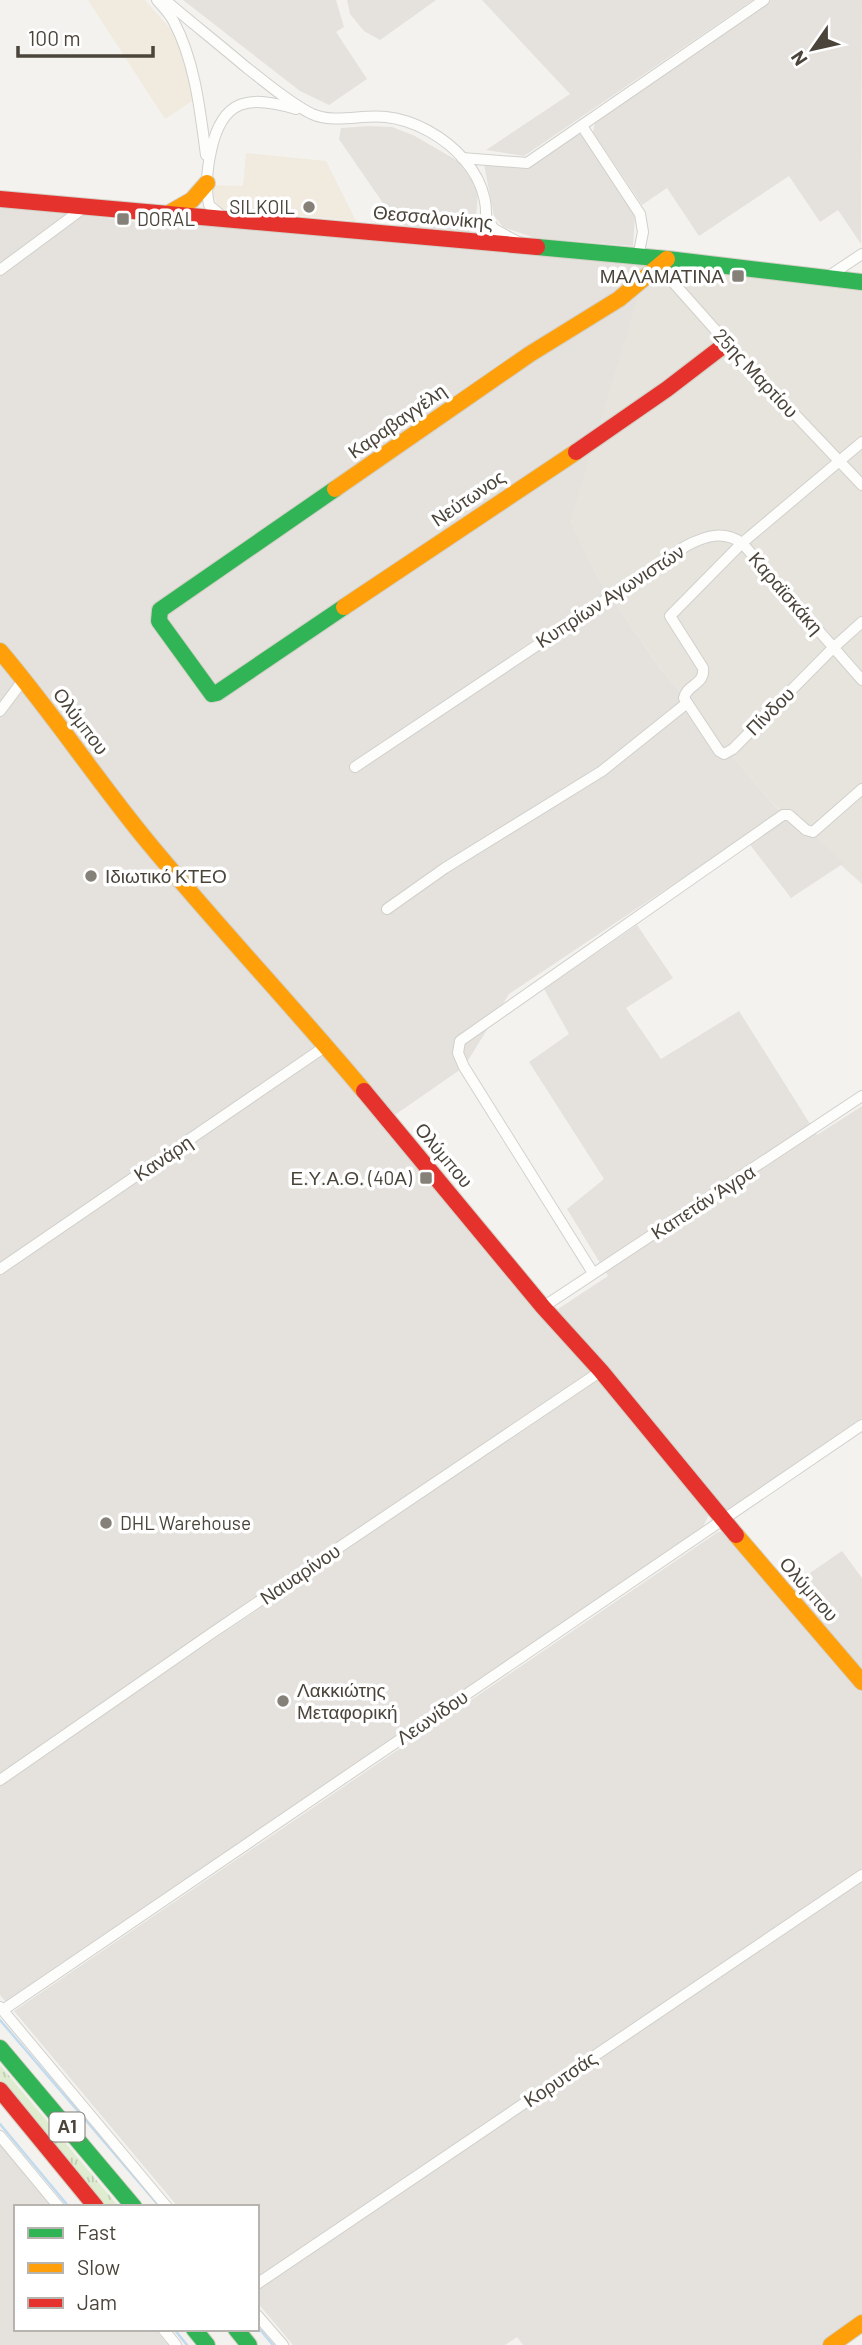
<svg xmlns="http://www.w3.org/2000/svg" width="862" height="2345" viewBox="0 0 862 2345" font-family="Barlow,sans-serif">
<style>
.residential{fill:#e7e4dd}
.commercial{fill:#f1ebdf}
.industrial{fill:#e5e2de}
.grass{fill:url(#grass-tufts)}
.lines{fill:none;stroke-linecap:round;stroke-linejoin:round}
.stream{stroke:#c1daee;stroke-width:2.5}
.street-casing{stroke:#d1d0cc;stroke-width:12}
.fast-casing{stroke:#d2cfc5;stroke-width:18}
.slow-casing{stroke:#d2cfc5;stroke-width:18}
.jam-casing{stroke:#d2cfc5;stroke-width:18}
.street{stroke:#fdfdfc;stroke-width:10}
.fast{stroke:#30b455;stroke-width:16}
.slow{stroke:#ff9f0a;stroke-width:16}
.jam{stroke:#e5322d;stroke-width:16}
.poi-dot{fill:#858179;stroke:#fff;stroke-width:2.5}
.labels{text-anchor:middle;stroke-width:7;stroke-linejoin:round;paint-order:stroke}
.shield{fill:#fff;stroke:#807c75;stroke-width:2}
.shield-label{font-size:18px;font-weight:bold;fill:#4a443a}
.poi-label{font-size:19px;fill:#4a443a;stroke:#fff;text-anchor:start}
.street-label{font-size:19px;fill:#4a443a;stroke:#fff}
</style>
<defs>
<pattern id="grass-tufts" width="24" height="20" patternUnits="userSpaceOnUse" patternTransform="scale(1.75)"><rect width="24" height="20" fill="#dfecd0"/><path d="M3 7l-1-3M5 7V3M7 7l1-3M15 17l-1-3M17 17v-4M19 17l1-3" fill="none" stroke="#c1ccb3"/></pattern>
</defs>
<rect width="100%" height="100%" fill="#f3f2ee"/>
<path class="residential" d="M649,263L862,288V884L770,801L659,667L598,577L569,522Z"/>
<g class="commercial">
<path d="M88,0H145L175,34L195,99L165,119Z"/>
<path d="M246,153L326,161L356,221L223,209L217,204L213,195V185L243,186Z"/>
</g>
<g class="industrial">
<path d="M183,0H336L344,27L336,32L367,79L329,105L300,91Z"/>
<path d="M347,0H436L380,40L364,31L350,14Z"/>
<path d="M482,0H753L524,156L486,150L570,94Z"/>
<path d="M771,0H862L861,244L838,210L820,222L789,176L699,236L667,188L642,205L593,132L596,118Z"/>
<path d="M369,126L392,127L413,135L458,161L475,185L478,193L475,228L470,233L398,225L339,139L341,128Z"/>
<path d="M581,133L635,215L633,246L535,238L503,227L494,216L484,164L528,167Z"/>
<path d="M0,206L60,212L168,226L227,225L649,263L570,522L598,577L659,667L770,801L778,809L789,811L844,863L791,898L744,837L509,994L464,1067L389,1119L601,1371L0,1781Z"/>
<path d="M637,925L673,978L626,1008L661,1059L739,1011L817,1135L862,1106V1418L725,1514L555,1311L608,1276L567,1209L604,1179L529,1062L569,1034L544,989Z"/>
<path d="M598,1378L709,1514L703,1527L8,2001H5L0,1995V1785Z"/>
<path d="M725,1531L862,1689V2319L824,2345H523L517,2337L505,2345H293L257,2302V2207H178L14,2011L718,1532Z"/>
<path d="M842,1551L862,1578V1672L791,1586Z"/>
<path d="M0,2143L53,2207H16V2329H155L168,2345H0Z"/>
</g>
<path class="grass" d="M0,2065L119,2207H106L0,2081Z"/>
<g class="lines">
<g class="stream">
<path d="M0,2020L160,2207"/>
<path d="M0,2124L69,2207"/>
<path d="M257,2326L273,2345"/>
<path d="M174,2329L187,2345"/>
</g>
<defs>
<g id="street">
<path d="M157,0C163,7 170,14 174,22C195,62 200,110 206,155"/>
<path d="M165,0C192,23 220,45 247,68C268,84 288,102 312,114C334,124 363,114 386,117C442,123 508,183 479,243"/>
<path d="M582,126L640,214L643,232L638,257"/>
<path d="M462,158L527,163L764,0"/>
<path d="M486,217L494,229L518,242"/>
<path d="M224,218L209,205C205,187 207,169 211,151C222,98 249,95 296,109"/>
<path d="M656,263L727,343L862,485"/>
<path d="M0,270L85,207"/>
<path d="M826,278L862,254"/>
<path d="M862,622L833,648L733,749L724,754L719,751L684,698C687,684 705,685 703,668L670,616L742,543L862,680"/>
<path d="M0,711L24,679"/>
<path d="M355,767L686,546C705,536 723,530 742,543L862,442"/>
<path d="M387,909L445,868L602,771L687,703"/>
<path d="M0,1269L326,1046"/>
<path d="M593,1273L464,1067L458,1053L460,1041L783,815H789L806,830L813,832L862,789"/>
<path d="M543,1307L862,1096"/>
<path d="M0,1780L212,1633L601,1371"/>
<path d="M0,2007L167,2207"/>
<path d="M3,2010L862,1425"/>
<path d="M0,2136L59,2207"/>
<path d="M257,2284L862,1875"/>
<path d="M257,2315L283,2345"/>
<path d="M163,2329L176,2345"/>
</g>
<g id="fast">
<path d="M537,247L667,259L862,282"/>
<path d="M335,489L160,610L159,621L212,694L217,693L344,607"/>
<path d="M0,2048L134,2207"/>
<path d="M194,2329L207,2345"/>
<path d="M236,2329L249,2345"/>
</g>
<g id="slow">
<path d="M171,212L192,200L207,183"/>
<path d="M335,489L530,354L619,299L667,259"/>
<path d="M344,607L576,452"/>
<path d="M0,651C52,712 96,779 147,841C217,926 293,1006 364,1091"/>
<path d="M736,1535L862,1682"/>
<path d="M831,2345L862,2323"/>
</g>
<g id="jam">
<path d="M0,199L537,247"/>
<path d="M576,452L667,389L727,343"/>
<path d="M364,1091L543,1307L601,1371L736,1535"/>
<path d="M0,2090L96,2207"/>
</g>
</defs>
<use href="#street" class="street-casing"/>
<use href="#fast" class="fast-casing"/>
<use href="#slow" class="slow-casing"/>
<use href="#jam" class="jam-casing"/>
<use href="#street" class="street"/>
<use href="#fast" class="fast"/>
<use href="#slow" class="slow"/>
<use href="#jam" class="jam"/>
</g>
<g class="poi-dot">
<circle cx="309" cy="207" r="7"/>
<rect x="116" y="212" width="14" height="14" rx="3.5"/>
<rect x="731" y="269" width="14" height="14" rx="3.5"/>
<circle cx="91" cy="876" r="7"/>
<rect x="419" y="1171" width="14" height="14" rx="3.5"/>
<circle cx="106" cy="1523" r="7"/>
<circle cx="283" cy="1701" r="7"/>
</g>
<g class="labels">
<rect class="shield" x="49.5" y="2112.5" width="35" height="29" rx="5"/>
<g class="shield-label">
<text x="67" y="2133">Α1</text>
</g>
<g class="poi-label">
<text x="295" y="214" text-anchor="end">SILKOIL</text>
<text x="137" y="226">DORAL</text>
<text x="724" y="283" text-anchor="end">ΜΑΛΑΜΑΤΙΝΑ</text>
<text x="105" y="883">Ιδιωτικό ΚΤΕΟ</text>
<text x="412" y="1185" text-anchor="end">Ε.Υ.Α.Θ. (40Α)</text>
<text x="120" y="1530">DHL Warehouse</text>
<text x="297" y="1697">Λακκιώτης<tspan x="297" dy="22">Μεταφορική</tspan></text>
</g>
<g class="street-label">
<text transform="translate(433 217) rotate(5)" y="7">Θεσσαλονίκης</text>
<text transform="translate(756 373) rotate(47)" y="7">25ης Μαρτίου</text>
<text transform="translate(397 421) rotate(-35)" y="7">Καραβαγγέλη</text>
<text transform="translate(468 498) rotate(-34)" y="7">Νεύτωνος</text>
<text transform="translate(786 593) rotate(49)" y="7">Καραϊσκάκη</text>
<text transform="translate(610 596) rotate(-33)" y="7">Κυπρίων Αγωνιστών</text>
<text transform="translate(770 711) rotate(-45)" y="7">Πίνδου</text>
<text transform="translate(81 721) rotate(53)" y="7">Ολύμπου</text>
<text transform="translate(444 1155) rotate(50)" y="7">Ολύμπου</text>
<text transform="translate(163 1158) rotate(-34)" y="7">Κανάρη</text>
<text transform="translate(703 1202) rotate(-33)" y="7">Καπετάν Άγρα</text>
<text transform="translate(300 1574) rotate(-34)" y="7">Ναυαρίνου</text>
<text transform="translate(809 1589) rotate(49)" y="7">Ολύμπου</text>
<text transform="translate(432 1717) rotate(-34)" y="7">Λεωνίδου</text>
<text transform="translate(560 2079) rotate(-34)" y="7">Κορυτσάς</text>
</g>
</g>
<rect x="14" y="2205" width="245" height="126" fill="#ffffff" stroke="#b7b4b0" stroke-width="2"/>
<rect x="28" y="2228" width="35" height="10" fill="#30b455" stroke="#b7b4b0" stroke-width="2"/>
<text x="77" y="2240" font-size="21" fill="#4a443a">Fast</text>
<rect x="28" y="2263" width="35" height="10" fill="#ff9f0a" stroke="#b7b4b0" stroke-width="2"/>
<text x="77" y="2275" font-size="21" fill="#4a443a">Slow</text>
<rect x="28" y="2298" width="35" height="10" fill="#e5322d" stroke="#b7b4b0" stroke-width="2"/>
<text x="77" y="2310" font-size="21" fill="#4a443a">Jam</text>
<g transform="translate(813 49) rotate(236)" stroke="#ffffff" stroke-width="5" paint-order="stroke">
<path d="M0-5L12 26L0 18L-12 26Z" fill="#4a443a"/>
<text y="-10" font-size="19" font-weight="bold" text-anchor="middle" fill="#4a443a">N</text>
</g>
<path d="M18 46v10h135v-10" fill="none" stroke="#4a443a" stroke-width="3.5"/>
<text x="28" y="46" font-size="21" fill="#4a443a" stroke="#ffffff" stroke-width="5" paint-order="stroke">100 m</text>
</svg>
